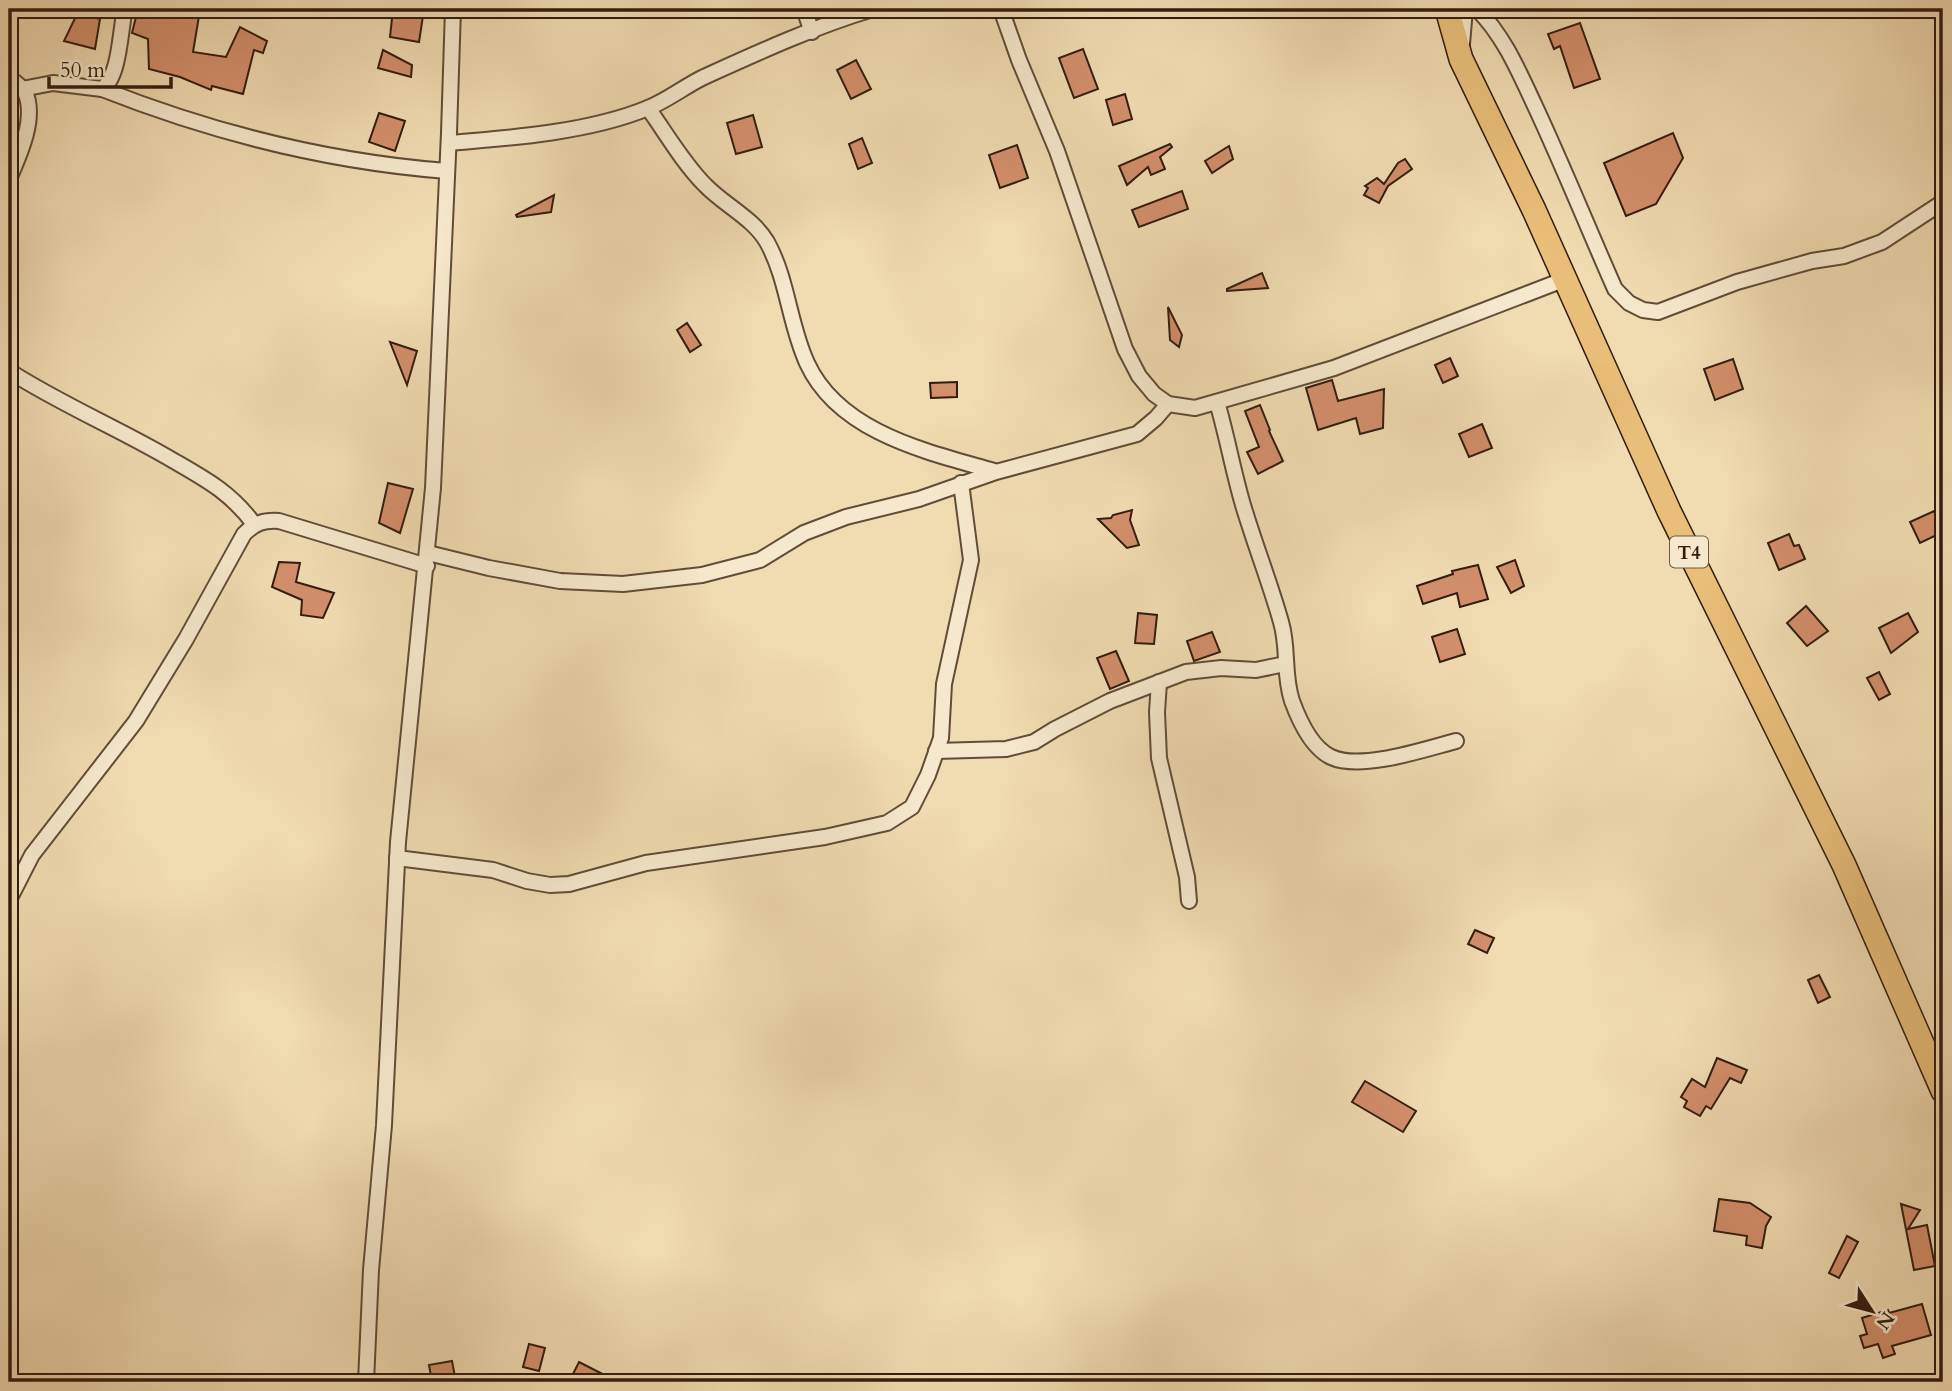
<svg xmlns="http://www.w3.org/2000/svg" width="1952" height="1391" viewBox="0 0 1952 1391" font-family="Cardo,serif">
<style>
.building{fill:#d38f6b;stroke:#321c10;stroke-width:2}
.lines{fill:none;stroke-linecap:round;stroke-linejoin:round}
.minor-casing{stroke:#624c38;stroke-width:18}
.trunk-casing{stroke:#321c10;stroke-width:26}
.minor{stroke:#f6e8cc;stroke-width:14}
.trunk{stroke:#e8be78;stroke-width:23}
.labels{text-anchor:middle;stroke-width:5;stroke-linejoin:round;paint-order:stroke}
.shield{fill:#f6e8cc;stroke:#6d5948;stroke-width:2}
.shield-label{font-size:19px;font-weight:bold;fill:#321c10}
</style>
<rect width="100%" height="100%" fill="#f1dbb1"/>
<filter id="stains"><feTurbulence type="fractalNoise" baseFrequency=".00286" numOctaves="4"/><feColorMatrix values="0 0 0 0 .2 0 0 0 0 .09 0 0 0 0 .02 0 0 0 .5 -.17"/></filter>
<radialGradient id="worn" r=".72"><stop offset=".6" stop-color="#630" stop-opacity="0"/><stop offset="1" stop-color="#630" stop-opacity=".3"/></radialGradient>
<g class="building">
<path d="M138,9H170L199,16L193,52L226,57L240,27L267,41L263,53L254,50L243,94L212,86L211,90L180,77L149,69L148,39L132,33Z"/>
<path d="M393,9H406L423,16L419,42L390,37Z"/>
<path d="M78,12L100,19L95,49L64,41Z"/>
<path d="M1580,23L1600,79L1574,88L1560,46L1554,49L1548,34Z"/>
<path d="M1083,49L1098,89L1074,98L1059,58Z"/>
<path d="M383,50L412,65L411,77L378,68Z"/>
<path d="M856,60L871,89L851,99L837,70Z"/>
<path d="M1125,94L1132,119L1113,125L1106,100Z"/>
<path d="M379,113L405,121L395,151L369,142Z"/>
<path d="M753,115L762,147L736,154L727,123Z"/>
<path d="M1673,133L1683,158L1656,204L1626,216L1604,163Z"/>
<path d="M862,138L872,163L858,169L849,144Z"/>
<path d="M1170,144L1172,147L1160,157L1165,169L1151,175L1148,167L1127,185L1119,166Z"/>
<path d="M1017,145L1028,178L1000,188L989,155Z"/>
<path d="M1229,146L1233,159L1212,173L1205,161Z"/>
<path d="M1405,159L1412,169L1388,186L1379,203L1364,195L1368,188L1365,186L1377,178L1384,184L1398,163Z"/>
<path d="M1182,191L1188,209L1139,227L1132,210Z"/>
<path d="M554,195L551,212L517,217L516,215Z"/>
<path d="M1262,273L1268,288L1227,291V289Z"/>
<path d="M1168,307L1182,335L1179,347L1170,340Z"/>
<path d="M687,323L701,345L690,352L677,330Z"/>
<path d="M390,342L417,351L407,385Z"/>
<path d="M1450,358L1458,376L1443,383L1435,365Z"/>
<path d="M1733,359L1743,389L1715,400L1704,369Z"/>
<path d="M1332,380L1338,401L1384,389L1383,428L1360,434L1356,418L1318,430L1306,388Z"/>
<path d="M957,382V397L931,398L930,383Z"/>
<path d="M1260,405L1270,430L1269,431L1283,461L1258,474L1247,452L1259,447L1245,411Z"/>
<path d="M1482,424L1492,448L1469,457L1459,434Z"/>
<path d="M388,483L413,489L400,533L379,523Z"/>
<path d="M1132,510L1130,520L1139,545L1127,548L1098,519L1111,518L1113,515Z"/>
<path d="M1934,511L1943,532L1920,543L1910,522Z"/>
<path d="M1789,534L1794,546L1799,545L1805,559L1779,570L1768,543Z"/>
<path d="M1515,560L1524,586L1511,593L1497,567Z"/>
<path d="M279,562L300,563L296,582L334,593L323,618L301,615L302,600L272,587Z"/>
<path d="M1478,565L1488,599L1460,607L1457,593L1423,604L1417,586L1453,574L1452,571Z"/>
<path d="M1806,606L1828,631L1807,646L1787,623Z"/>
<path d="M1138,613L1157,615L1154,644L1135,643Z"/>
<path d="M1908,613L1918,632L1891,653L1879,628Z"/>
<path d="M1457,629L1465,654L1440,662L1432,637Z"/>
<path d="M1212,632L1220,652L1194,661L1187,641Z"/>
<path d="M1116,651L1129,681L1110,689L1097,658Z"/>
<path d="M1879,672L1890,694L1879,700L1867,678Z"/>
<path d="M1475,930L1494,938L1487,953L1468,944Z"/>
<path d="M1819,975L1830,997L1818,1003L1808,980Z"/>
<path d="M1717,1058L1747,1070L1741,1083L1730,1078L1711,1109L1706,1106L1700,1116L1684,1107L1687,1101L1681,1097L1692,1079L1705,1087Z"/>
<path d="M1365,1081L1416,1111L1403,1132L1352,1102Z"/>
<path d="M1719,1199L1750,1203L1771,1217L1766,1226L1762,1248L1746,1245L1747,1236L1714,1231Z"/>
<path d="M1901,1204L1920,1210L1908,1229L1927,1225L1935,1266L1914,1270Z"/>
<path d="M1847,1236L1858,1242L1839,1278L1829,1273Z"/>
<path d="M1922,1304L1931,1335L1892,1346L1895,1354L1883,1358L1878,1344L1864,1348L1860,1336L1867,1334L1862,1318L1888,1310L1889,1313Z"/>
<path d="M529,1344L545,1348L539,1371L523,1367Z"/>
<path d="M452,1361L456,1382H432L429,1365Z"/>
<path d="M579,1362L618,1382H569Z"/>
</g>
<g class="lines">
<defs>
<g id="minor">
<path d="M804,9L812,32"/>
<path d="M1001,9L1019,60L1057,151L1125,349L1139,376L1154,394L1168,404L1195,408L1334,368L1563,280"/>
<path d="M1477,9C1504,36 1519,72 1535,106C1563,166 1588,228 1615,289L1629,303L1643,310L1658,312L1737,282L1812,261L1844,256L1882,242L1943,202"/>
<path d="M1462,44L1465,9"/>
<path d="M9,77C13,81 22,87 25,92C37,118 19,156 9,179"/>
<path d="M22,89L53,83L102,89C120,77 120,30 125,9"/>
<path d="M102,89C211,132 330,162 447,171"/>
<path d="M648,108C666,133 683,163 705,185C724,205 753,218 767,242C788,280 789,324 807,363C839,433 928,452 994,471"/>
<path d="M449,143C512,138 590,132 648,108C668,100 685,86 704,77C759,52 816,26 873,9"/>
<path d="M9,371C62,405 120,429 174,461C207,480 231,493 254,524"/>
<path d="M1217,402C1227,436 1233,471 1243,505C1255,545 1270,583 1281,622C1289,649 1283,674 1292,701C1299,720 1312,748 1331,757C1361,771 1425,749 1456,741"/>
<path d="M428,553L489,568L560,581L623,584L702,575L760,560L804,533L846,517L919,499L996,472L1137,434L1156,418L1168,404"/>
<path d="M1159,682L1157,712L1159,758L1187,877L1189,901"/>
<path d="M936,751L1006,749L1034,742L1055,729L1110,701L1186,672L1221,668L1256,670L1285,664"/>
<path d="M397,858L493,870L527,881L550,885L569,884L646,863L825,837L887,823L912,807L928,775L941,738L944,684L971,560L961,483"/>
<path d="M9,900L32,855L136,721L186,639L244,534C255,523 263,520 279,521L427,566"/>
<path d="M366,1382L371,1270L384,1125L398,842L433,488L449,133L453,9"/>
</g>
<path id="trunk" d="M1447,9L1461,59L1534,210L1669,511L1844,865L1943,1091"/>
</defs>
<use href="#minor" class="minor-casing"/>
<use href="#trunk" class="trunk-casing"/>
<use href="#minor" class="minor"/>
<use href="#trunk" class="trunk"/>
</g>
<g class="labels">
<rect class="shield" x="1670" y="536.5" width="38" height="31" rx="5"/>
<g class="shield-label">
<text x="1689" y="559">T4</text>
</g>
</g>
<rect width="1952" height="1391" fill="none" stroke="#f1dbb1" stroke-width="35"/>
<rect x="10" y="10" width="1931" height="1370" fill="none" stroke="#321c10" stroke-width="3.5"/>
<rect x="18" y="18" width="1917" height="1356" fill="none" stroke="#321c10" stroke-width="2"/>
<g transform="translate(1872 1311) rotate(126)" stroke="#f6e8cc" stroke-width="5" paint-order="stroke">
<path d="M0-5L12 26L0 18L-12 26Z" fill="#321c10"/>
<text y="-10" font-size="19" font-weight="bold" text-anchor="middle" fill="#321c10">N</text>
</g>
<path d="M49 77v10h122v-10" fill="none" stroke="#321c10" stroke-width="3.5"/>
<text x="60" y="77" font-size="21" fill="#321c10" stroke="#f6e8cc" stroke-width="5" paint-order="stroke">50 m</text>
<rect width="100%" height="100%" filter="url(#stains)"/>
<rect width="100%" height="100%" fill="url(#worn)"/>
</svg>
